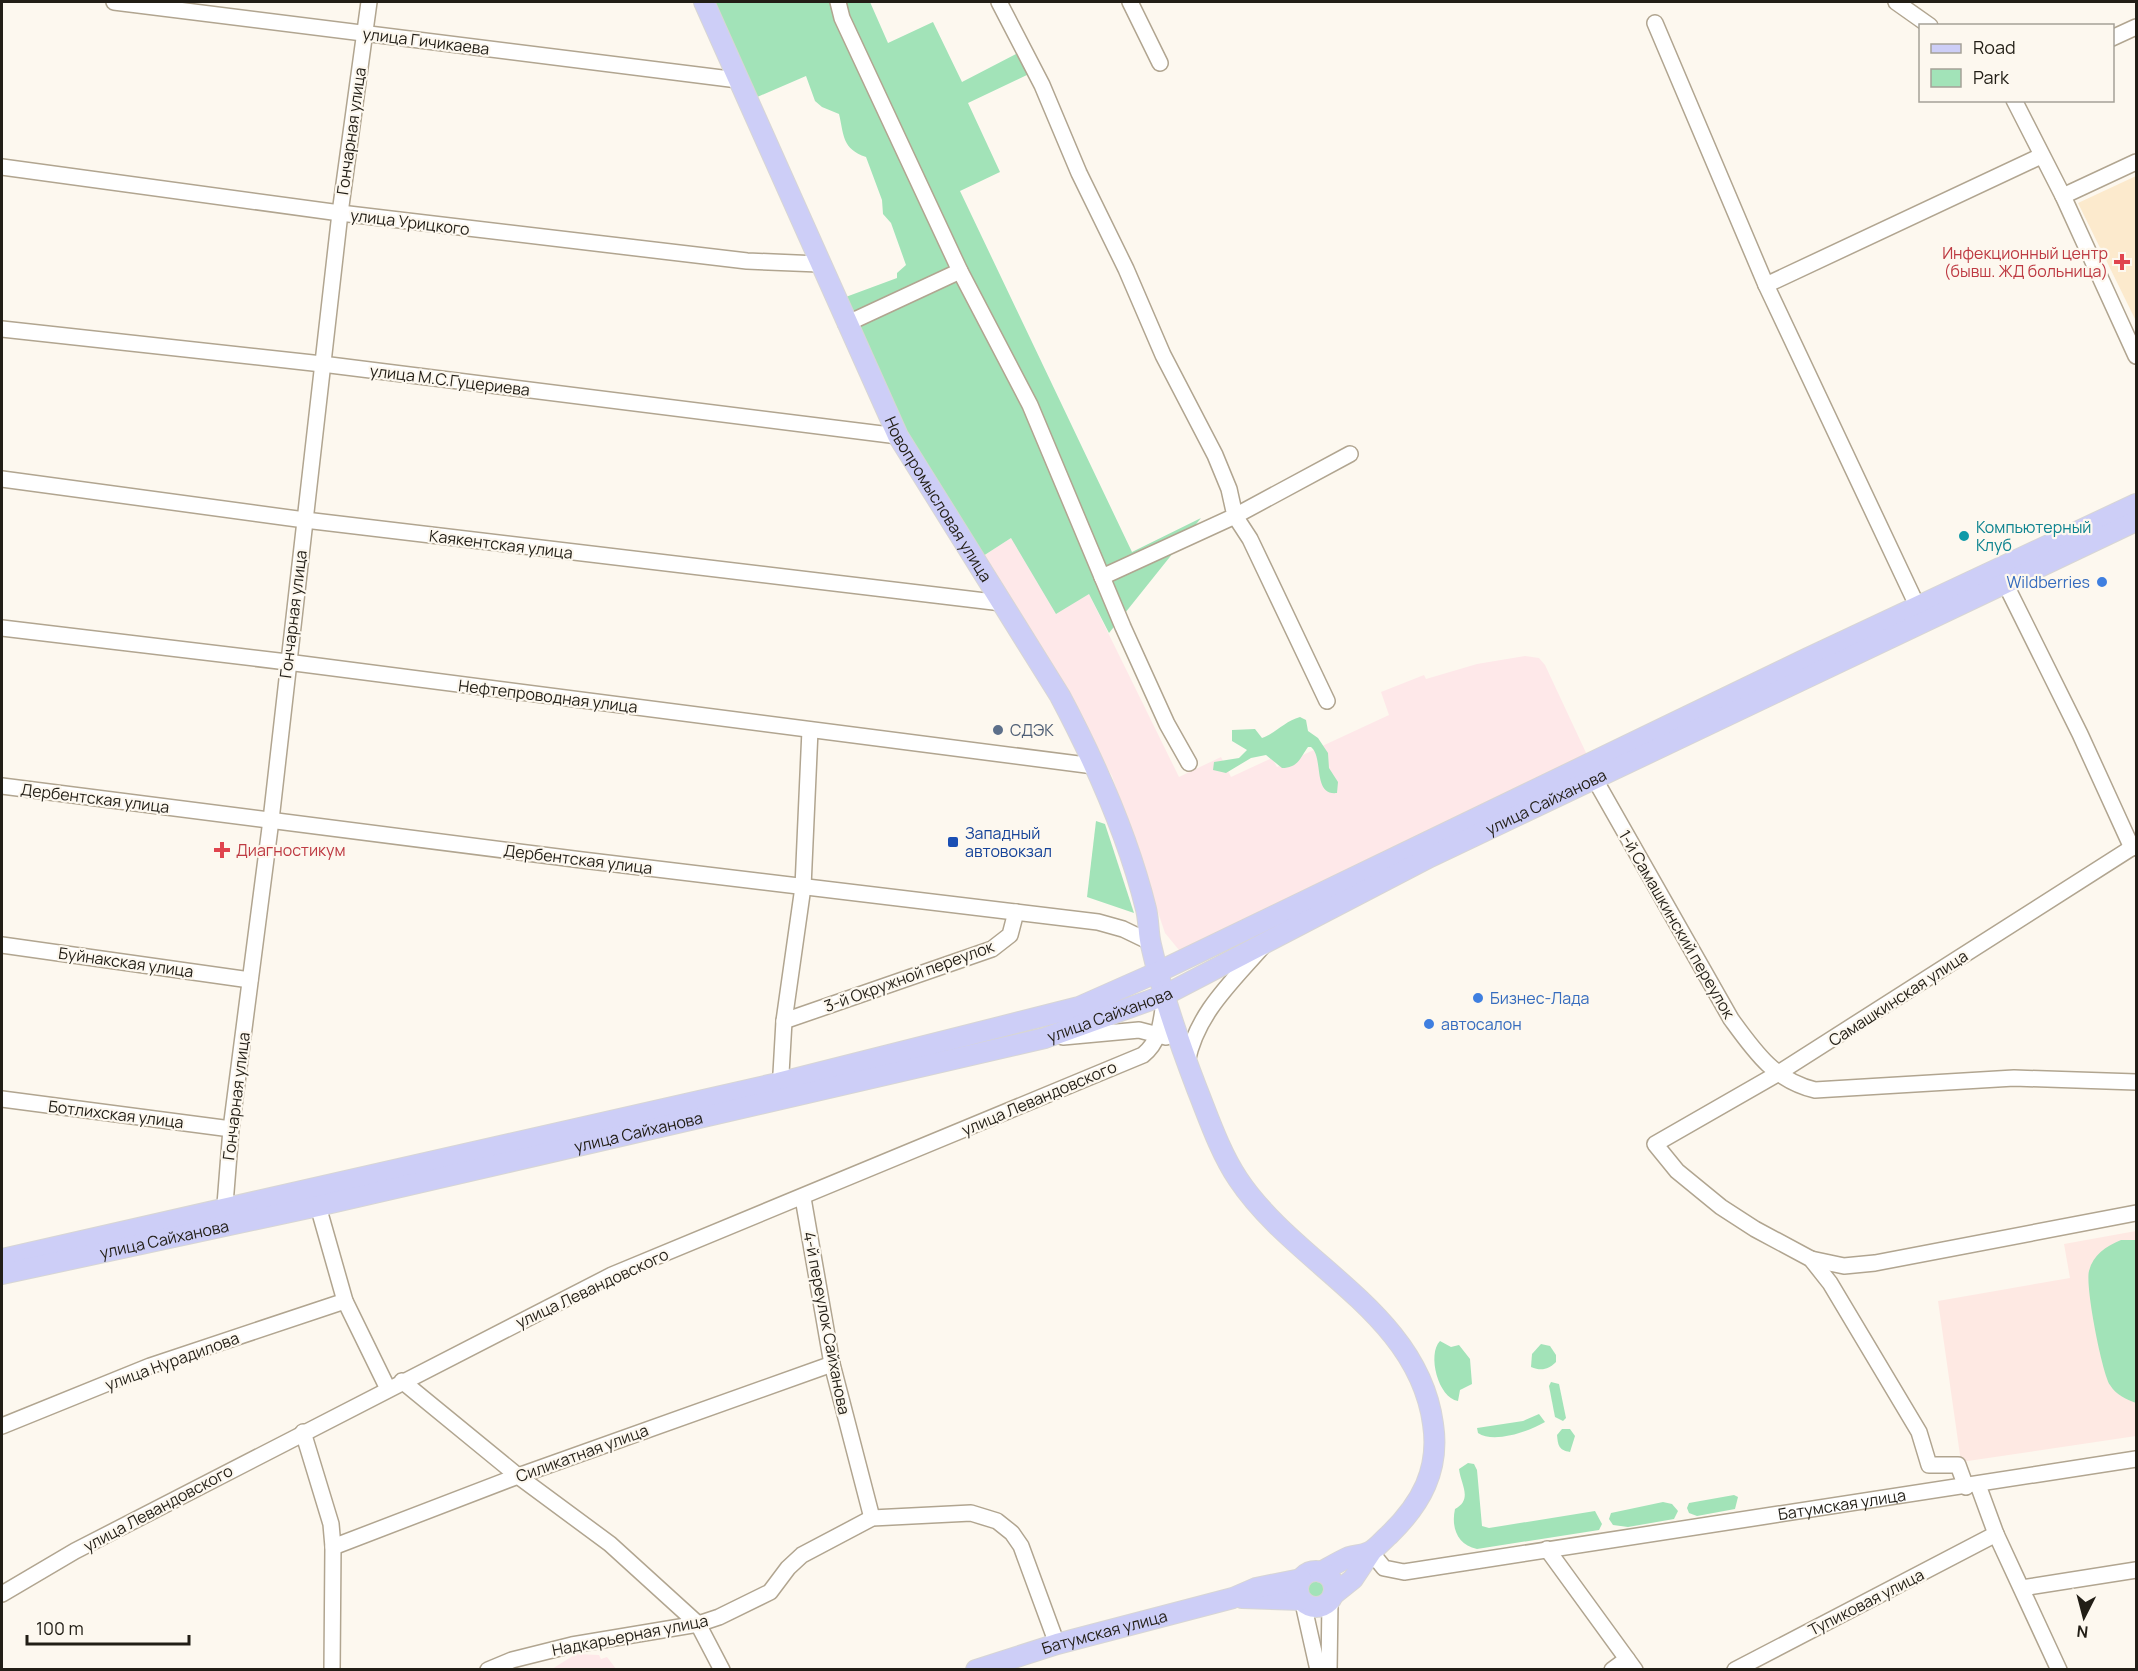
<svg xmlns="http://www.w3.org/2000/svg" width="2138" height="1671" viewBox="0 0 2138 1671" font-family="Manrope,sans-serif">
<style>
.built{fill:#fceacd}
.industrial{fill:#fee8e9}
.education{fill:#fee9e3}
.green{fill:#a2e3b8}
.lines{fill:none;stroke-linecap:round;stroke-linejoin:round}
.minor-casing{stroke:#b1a590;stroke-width:18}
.major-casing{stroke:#d7d6d5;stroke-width:22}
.minor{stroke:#fff;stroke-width:15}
.major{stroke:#cdcef7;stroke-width:20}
.health-dot{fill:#e0444e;stroke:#fdf8ef;stroke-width:2}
.culture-dot{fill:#0f9aa8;stroke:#fdf8ef;stroke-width:2}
.shop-dot{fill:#3f7fe0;stroke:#fdf8ef;stroke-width:2}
.service-dot{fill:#5c6f8a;stroke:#fdf8ef;stroke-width:2}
.transit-dot{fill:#1a4fb4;stroke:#fdf8ef;stroke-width:2}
.labels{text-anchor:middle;stroke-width:4.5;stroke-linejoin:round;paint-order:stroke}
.street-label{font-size:16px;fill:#221e16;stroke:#fdf8ef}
.health-label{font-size:16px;fill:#be3a42;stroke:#fdf8ef;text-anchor:end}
.culture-label{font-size:16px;fill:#0d838f;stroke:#fdf8ef;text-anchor:start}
.shop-label{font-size:16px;fill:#366cbe;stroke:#fdf8ef;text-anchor:start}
.service-label{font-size:16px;fill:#4e5e75;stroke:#fdf8ef;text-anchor:start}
.transit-label{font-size:16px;fill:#164399;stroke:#fdf8ef;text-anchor:start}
</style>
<rect width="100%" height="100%" fill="#fdf8ef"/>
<path class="built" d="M2136,176V321L2078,203Z"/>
<g class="industrial">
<path d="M1011,538L1089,594L1179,777L1221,757L1231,777L1272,758L1277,767L1389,715L1381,692L1424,675L1426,679L1477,664L1525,656L1539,658L1545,665L1588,757L1183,951L1179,950L1165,933L1112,776L980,558Z"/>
<path d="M576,1654L599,1655L601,1659L607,1657L616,1669H552Z"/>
</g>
<path class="education" d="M2136,1231V1436L1961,1462L1938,1301L2070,1278L2064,1244Z"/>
<g class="green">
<path d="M713,2H870L888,43L933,22L962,82L1016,54L1029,74L968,103L1000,172L960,191L1132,552L1201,518L1109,633L1089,594L1056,614L1011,538L980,558L902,430L843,298L897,278V273L906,265L891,223L883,214L882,200L866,157C842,149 844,135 839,114L822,107L815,101L806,76L755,98Z"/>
<path d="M1300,717L1306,720L1308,731L1318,738L1328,753L1329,768L1338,782L1337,793C1312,796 1324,757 1311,747H1308C1300,758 1298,768 1282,768L1266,755L1251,758L1226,773L1213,770L1214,762L1239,758L1247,750L1232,741V730L1255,729L1262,738C1276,733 1285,721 1300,717Z"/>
<path d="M1096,821L1105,824L1134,913L1087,897Z"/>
<path d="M2121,1240H2136V1403C2126,1399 2116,1395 2110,1385C2102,1372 2085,1286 2089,1271C2093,1255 2106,1246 2121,1240Z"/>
<path d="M1440,1341L1451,1347L1459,1345L1470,1359L1472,1384L1460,1390L1458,1401C1438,1398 1427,1354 1440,1341Z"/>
<path d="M1541,1344L1550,1346L1556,1355V1362C1548,1370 1541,1371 1531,1367L1532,1354Z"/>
<path d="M1551,1382L1559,1384L1566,1418L1563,1421L1555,1417L1549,1386Z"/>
<path d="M1539,1414L1545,1422C1530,1431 1494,1444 1478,1433L1477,1428L1523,1421Z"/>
<path d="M1562,1429H1570L1575,1436L1570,1452C1559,1450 1558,1446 1557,1435Z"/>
<path d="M1468,1463L1474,1464L1477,1470L1482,1526L1489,1528L1595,1511L1602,1524L1599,1530L1477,1549C1457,1545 1451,1527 1455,1509C1473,1499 1461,1485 1459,1469Z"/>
<path d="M1734,1495L1738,1497L1735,1509L1697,1516L1689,1513L1687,1508L1689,1503Z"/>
<path d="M1663,1502L1672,1504L1678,1511L1674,1519L1628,1527L1613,1525L1609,1519L1611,1513Z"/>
<circle cx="1317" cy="1589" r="12"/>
</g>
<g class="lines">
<defs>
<g id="minor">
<path d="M114,2L738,80"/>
<path d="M838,2L842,18L960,271L1030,405L1123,627L1167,724L1189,763"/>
<path d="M999,2L1042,85L1079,173L1126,269L1163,355L1215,455L1229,489L1235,516L1102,577"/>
<path d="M1130,2L1160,63"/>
<path d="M1896,2L1930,26"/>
<path d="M1655,23L1766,285L1922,616"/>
<path d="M2112,38L2136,27"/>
<path d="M2014,100L2063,196L2136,356"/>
<path d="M2,167L340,213L747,261L819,264"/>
<path d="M2063,196L2136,162"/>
<path d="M1766,285L2041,156"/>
<path d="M846,324L960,271"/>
<path d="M2,329L322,364L898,436"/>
<path d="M2,479L305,520L1002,603"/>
<path d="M2001,575L2080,734L2132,848"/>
<path d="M2,628L287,662L1094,766"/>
<path d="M1327,701L1250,539L1235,516L1350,454"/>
<path d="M1589,769L1731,1019C1755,1052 1774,1080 1815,1090L2014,1078L2136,1082"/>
<path d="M2,786L582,860L1098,922L1123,929L1150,942"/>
<path d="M2,945L250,980"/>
<path d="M784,1021L992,949L1010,935L1016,912"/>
<path d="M1063,1037L1139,1030L1166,1037"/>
<path d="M1187,1062C1197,1013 1231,983 1263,946"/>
<path d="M780,1091L784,1021L803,887L810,730"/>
<path d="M2,1099L231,1129"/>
<path d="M803,1198L832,1364L872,1518"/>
<path d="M318,1206L345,1301L388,1389"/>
<path d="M224,1217L231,1129L271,820L340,213L369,2"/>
<path d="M1811,1259L1844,1266L1875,1263L2136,1213"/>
<path d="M402,1381L518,1476L610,1544L698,1624L722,1670"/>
<path d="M2,1426L150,1366L345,1301"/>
<path d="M303,1432L331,1524L333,1547L332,1670"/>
<path d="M1978,1485L1996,1534L2059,1670"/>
<path d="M1966,1487L1958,1465H1929L1919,1432L1830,1283L1811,1259L1755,1229L1721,1207L1677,1171L1655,1144L1777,1074L2136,845"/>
<path d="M333,1547L518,1476L832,1364"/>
<path d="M1547,1549L1635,1670"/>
<path id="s1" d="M1371,1552L1384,1568L1404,1572L2136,1459"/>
<path d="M2022,1588L2136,1570"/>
<path d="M2,1594L75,1551L612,1275L1143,1055C1160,1041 1161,1023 1164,1002"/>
<path d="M1303,1603L1318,1670"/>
<path d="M488,1670L512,1660L572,1645L698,1624L719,1617L770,1592L788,1568L802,1555L872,1518L971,1513L997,1521L1012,1533L1021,1546L1057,1644"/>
<path d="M1329,1670L1330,1601"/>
<path d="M1612,1670L1627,1659"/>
<path d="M1735,1670L1996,1534"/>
</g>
<g id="major">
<path id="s2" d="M704,2L898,436L1060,696C1095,762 1128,836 1146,909C1149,921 1148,933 1151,945C1162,994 1179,1042 1197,1089C1209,1119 1220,1152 1238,1179C1295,1265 1418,1312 1433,1424C1440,1470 1421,1504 1389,1535C1383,1540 1376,1549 1369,1552C1363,1555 1356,1555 1349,1557C1340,1561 1330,1567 1321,1572"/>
<path d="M2,1259L778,1083L1079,1007L1158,972L1806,659L2136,504"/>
<path id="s3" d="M2,1274L318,1206L1045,1038L1165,995L1430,857L2136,521"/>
<circle cx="1316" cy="1589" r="18"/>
<path d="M1333,1595L1353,1579L1371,1552"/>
<path d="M1242,1598L1301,1600"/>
<path id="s4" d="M976,1670L1057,1644L1233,1598L1256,1588L1301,1579"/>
</g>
</defs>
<use href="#minor" class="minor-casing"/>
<use href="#major" class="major-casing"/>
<use href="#minor" class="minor"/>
<use href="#major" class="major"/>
</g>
<g class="health-dot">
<path d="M2119 253h6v6h6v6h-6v6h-6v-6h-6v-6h6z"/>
<path d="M219 841h6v6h6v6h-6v6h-6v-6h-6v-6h6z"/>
</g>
<circle class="culture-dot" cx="1964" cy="536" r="6"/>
<g class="shop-dot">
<circle cx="2102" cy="582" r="6"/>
<circle cx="1478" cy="998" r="6"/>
<circle cx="1429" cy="1024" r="6"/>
</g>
<circle class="service-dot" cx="998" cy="730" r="6"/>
<rect class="transit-dot" x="947" y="836" width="12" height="12" rx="3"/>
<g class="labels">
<g class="street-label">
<text transform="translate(426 41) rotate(7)" y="6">улица Гичикаева</text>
<text transform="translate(351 131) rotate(-82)" y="6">Гончарная улица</text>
<text transform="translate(410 222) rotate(7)" y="6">улица Урицкого</text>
<text transform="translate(450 380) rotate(7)" y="6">улица М.С.Гуцериева</text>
<text dy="6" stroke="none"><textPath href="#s2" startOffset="550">Новопромысловая улица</textPath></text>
<text transform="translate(501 544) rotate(7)" y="6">Каякентская улица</text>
<text transform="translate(293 614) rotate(-83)" y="6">Гончарная улица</text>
<text transform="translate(548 696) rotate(7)" y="6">Нефтепроводная улица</text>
<text transform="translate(95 798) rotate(7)" y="6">Дербентская улица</text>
<text dy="6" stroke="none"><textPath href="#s3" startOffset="1624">улица Сайханова</textPath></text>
<text transform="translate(578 859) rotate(7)" y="6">Дербентская улица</text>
<text transform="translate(1677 924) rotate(60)" y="6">1-й Самашкинский переулок</text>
<text transform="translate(126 962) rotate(8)" y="6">Буйнакская улица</text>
<text transform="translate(909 976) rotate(-20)" y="6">3-й Окружной переулок</text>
<text transform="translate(1898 998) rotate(-33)" y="6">Самашкинская улица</text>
<text dy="6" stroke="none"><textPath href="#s3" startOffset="1138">улица Сайханова</textPath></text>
<text transform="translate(236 1096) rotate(-83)" y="6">Гончарная улица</text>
<text transform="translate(1039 1098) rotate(-23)" y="6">улица Левандовского</text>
<text transform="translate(116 1114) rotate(7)" y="6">Ботлихская улица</text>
<text dy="6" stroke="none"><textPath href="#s3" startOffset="652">улица Сайханова</textPath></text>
<text dy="6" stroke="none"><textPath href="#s3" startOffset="166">улица Сайханова</textPath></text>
<text transform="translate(592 1288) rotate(-25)" y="6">улица Левандовского</text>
<text transform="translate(827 1323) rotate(79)" y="6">4-й переулок Сайханова</text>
<text transform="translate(172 1361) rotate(-20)" y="6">улица Нурадилова</text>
<text transform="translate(582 1453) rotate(-20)" y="6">Силикатная улица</text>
<text dy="6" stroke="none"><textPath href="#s1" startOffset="484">Батумская улица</textPath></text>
<text transform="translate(158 1508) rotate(-28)" y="6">улица Левандовского</text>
<text transform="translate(1866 1602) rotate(-27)" y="6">Тупиковая улица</text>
<text dy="6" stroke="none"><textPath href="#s4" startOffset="134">Батумская улица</textPath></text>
<text transform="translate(630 1635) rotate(-11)" y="6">Надкарьерная улица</text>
</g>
<g class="health-label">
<text x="2108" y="259">Инфекционный центр<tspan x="2108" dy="18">(бывш. ЖД больница)</tspan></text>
<text x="236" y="856" text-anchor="start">Диагностикум</text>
</g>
<g class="culture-label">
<text x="1976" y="533">Компьютерный<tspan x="1976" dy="18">Клуб</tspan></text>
</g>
<g class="shop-label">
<text x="2090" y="588" text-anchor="end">Wildberries</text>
<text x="1490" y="1004">Бизнес-Лада</text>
<text x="1441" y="1030">автосалон</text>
</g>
<g class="service-label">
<text x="1010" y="736">СДЭК</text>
</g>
<g class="transit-label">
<text x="965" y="839">Западный<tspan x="965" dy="18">автовокзал</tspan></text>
</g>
</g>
<rect width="2138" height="1671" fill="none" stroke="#221e16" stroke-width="6"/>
<rect x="1919" y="24" width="195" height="78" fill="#fdf8ef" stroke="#a5a198" stroke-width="1.5"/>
<rect x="1931" y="44" width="30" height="9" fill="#cdcef7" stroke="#a5a198" stroke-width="1.5"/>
<text x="1973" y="54" font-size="18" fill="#221e16">Road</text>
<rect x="1931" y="69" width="30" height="18" fill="#a2e3b8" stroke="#a5a198" stroke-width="1.5"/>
<text x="1973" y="84" font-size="18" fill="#221e16">Park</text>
<g transform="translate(2084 1617) rotate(186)" stroke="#fdf8ef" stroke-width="4.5" paint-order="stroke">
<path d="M0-4.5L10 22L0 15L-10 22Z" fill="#221e16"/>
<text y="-9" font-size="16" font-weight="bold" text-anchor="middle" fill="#221e16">N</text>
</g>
<path d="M27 1635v9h162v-9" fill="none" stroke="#221e16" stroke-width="3"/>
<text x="36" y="1635" font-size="18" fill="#221e16" stroke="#fdf8ef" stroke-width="4.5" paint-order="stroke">100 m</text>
</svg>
